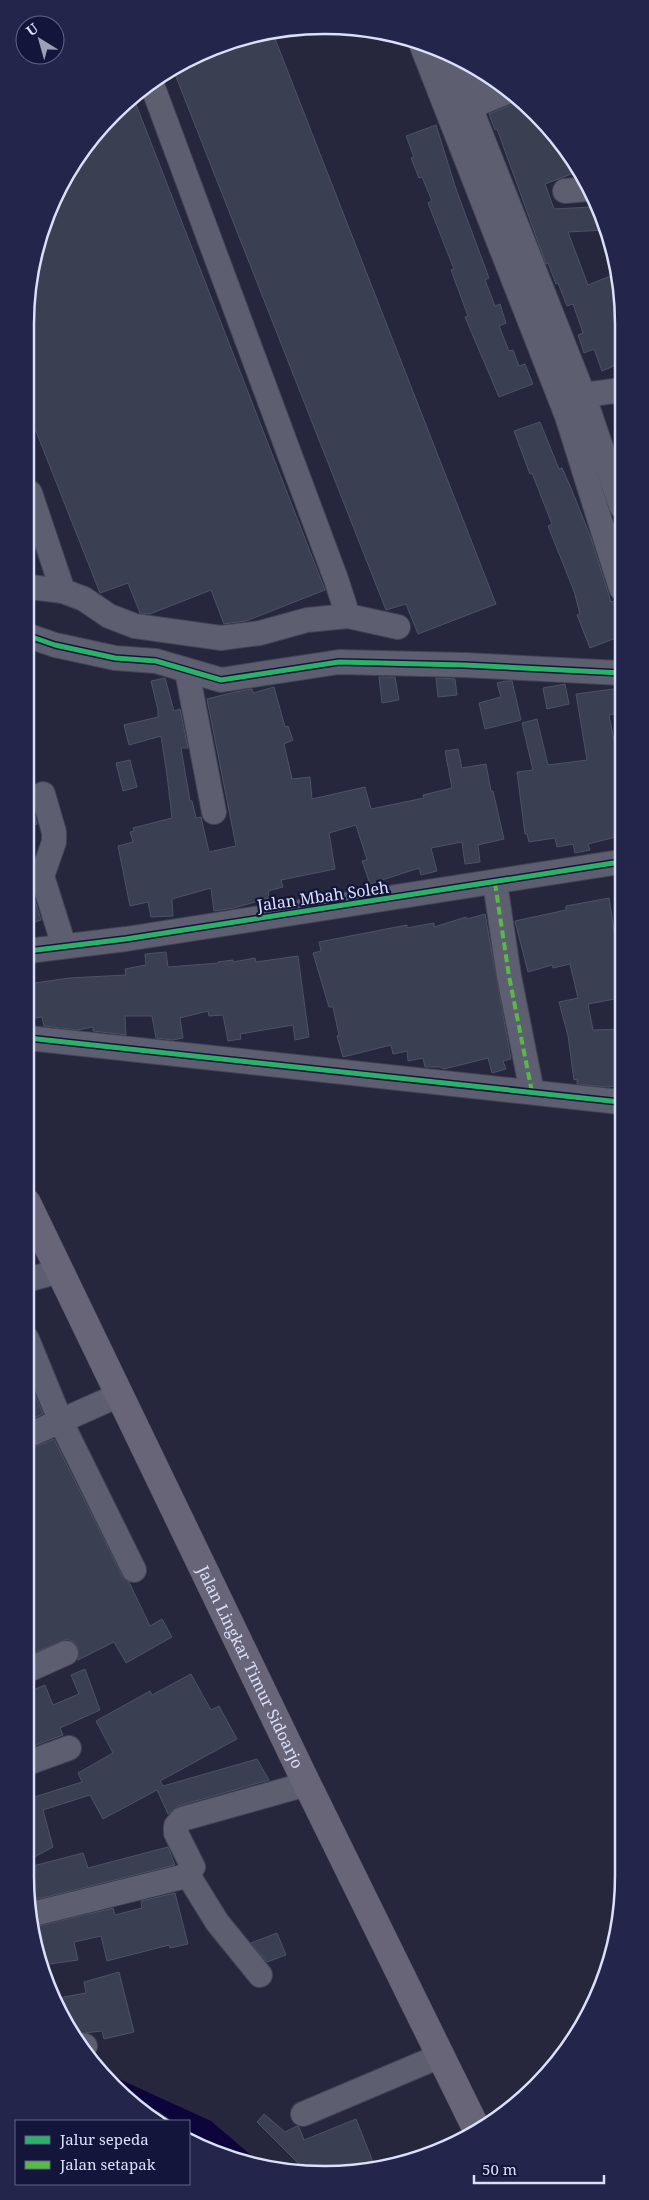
<svg xmlns="http://www.w3.org/2000/svg" width="649" height="2200" viewBox="0 0 649 2200" font-family="'Noto Serif',serif">
<style>
.water{fill:#0d043b}
.building{fill:#3a3f51;stroke:#4d5265}
.lines{fill:none;stroke-linecap:round;stroke-linejoin:round}
.minor-casing{stroke:#424355;stroke-width:26}
.major-casing{stroke:#424355;stroke-width:29}
.minor{stroke:#5d5f71;stroke-width:24}
.major{stroke:#686578;stroke-width:28}
.quiet{stroke:#58b947;stroke-width:4;stroke-dasharray:8 4;stroke-linecap:butt}
.cycleway-casing{stroke:#13153b;stroke-width:8}
.cycleway{stroke:#2db169;stroke-width:5}
.labels{text-anchor:middle;stroke-width:4.5;stroke-linejoin:round;paint-order:stroke}
.street-label{font-size:16px;fill:#dbe0fa;stroke:#13153b}
.rim{fill:none;stroke:#dbe0fa;stroke-width:2.5}
</style>
<rect width="100%" height="100%" fill="#26273c"/>
<path class="water" d="M101,2075L119,2079L211,2121L259,2162L207,2148L189,2133V2121H173L160,2112L142,2106Z"/>
<g class="building">
<path d="M266,31H272L496,604L418,634L406,604L386,610L173,69Z"/>
<path d="M134,99L325,590L246,621L224,624L211,590L150,614L140,613L128,583L100,593L30,416L31,266L75,158Z"/>
<path d="M519,102L549,127L577,172L545,184L554,209L591,207L601,210L606,230L568,232L588,285L618,273L621,286V343L616,345L621,363L602,371L594,349L584,353L578,335L583,333L573,304L567,306L558,283L556,284L548,263L546,264L497,129L495,130L489,114Z"/>
<path d="M436,125L456,189L489,278L485,280L495,306L500,304L506,323L499,326L509,351L513,350L519,366L525,364L533,384L499,397L465,317L468,316L451,270L454,269L428,203L432,201L422,177L419,178L411,158L414,157L406,136Z"/>
<path d="M540,422L559,469L562,468L571,488L591,538L611,602L614,601L621,618V636L590,648L577,615L580,614L574,591L548,526L552,524L532,473L530,474L514,431Z"/>
<path d="M379,677H395L399,700L382,703Z"/>
<path d="M165,678L174,711L180,709L188,748H181L190,801H192L196,818L201,817L209,852L236,846L207,699L235,692L252,689L253,693L274,687L285,727L288,726L293,740L284,744L292,779L310,777L312,799L365,787L371,809L424,798L423,795L452,788L445,751L458,749L462,768L486,764L491,791H493L504,839L478,845L480,862L465,864L462,842L431,848L437,871L421,875L419,868L370,884L362,861L367,860L356,825L329,833L335,869L281,880L283,887L268,891L269,898L234,908L214,911L211,888L172,899L173,916L151,917L148,902L130,906L118,846L133,842L130,832L134,831L133,828L172,818L167,775L161,736L129,745L124,725L158,717V710L151,681Z"/>
<path d="M436,678L455,679L457,695L438,697Z"/>
<path d="M506,681H512L521,720L485,729L479,703L501,697L497,683Z"/>
<path d="M565,684L569,704L547,709L543,688Z"/>
<path d="M621,688V713L609,715L621,776L620,836L588,844L590,850L575,853L573,844L557,847L555,838L529,842L527,834H525L517,772L533,770L522,723L537,719L548,765L587,760L576,694Z"/>
<path d="M130,760L137,787L123,791L116,763Z"/>
<path d="M29,785L32,787L30,797L37,824L29,827Z"/>
<path d="M31,866L29,880L41,920L28,924L29,867Z"/>
<path d="M609,898L620,969V998L588,1004L593,1030L620,1029V1086L607,1087L577,1084V1079L574,1080L568,1036L559,1002L578,998L570,964L553,968L552,965L528,972L515,921L566,910V906Z"/>
<path d="M485,914L511,1059L503,1061L506,1069L492,1073L488,1058L444,1069L440,1067H425L423,1058L408,1061L407,1051L393,1054L391,1045L343,1057L337,1036L339,1035L333,1007H329L313,953L321,951L319,942L407,925V928L434,923V927L466,917L467,919Z"/>
<path d="M166,952L168,967L219,963L218,962L233,960V962L255,958L256,962L298,956L309,1037L295,1040L293,1025L240,1034L241,1039L228,1041L223,1015L209,1016L208,1011L180,1018L183,1038L173,1040L156,1038L152,1016H125L126,1035L93,1031V1027L77,1030L44,1026L42,1017L28,1019V984L69,978L126,975L125,969L146,965L145,954Z"/>
<path d="M27,1375L43,1414L27,1421Z"/>
<path d="M54,1439L122,1576L129,1582L150,1626L162,1619L172,1637L126,1663L114,1642L78,1660V1647L74,1642L67,1639L26,1656L27,1450Z"/>
<path d="M85,1669L100,1710L60,1728L63,1735L25,1749L26,1693L45,1685L53,1705L79,1694L71,1675Z"/>
<path d="M191,1674L211,1710L219,1706L237,1739L160,1781L163,1786L257,1759L269,1780L178,1806L168,1814L157,1790L103,1819L90,1795L43,1810L53,1847L25,1862V1829L30,1827L25,1812V1800L82,1782L78,1773L113,1753L96,1721L150,1691L152,1695Z"/>
<path d="M168,1847L175,1865L30,1901L25,1868L83,1853L88,1868Z"/>
<path d="M175,1893L188,1944L170,1948L169,1945L107,1961L101,1936L74,1942L78,1960L43,1965L35,1927L113,1908L115,1915L142,1908L141,1901Z"/>
<path d="M277,1933L286,1955L267,1962L251,1943Z"/>
<path d="M119,1972L134,2032L104,2039L102,2031L75,2034L53,1999L86,1993L84,1982Z"/>
<path d="M264,2114L285,2132L297,2126L299,2127L304,2140L356,2119L375,2167L309,2174L257,2122Z"/>
</g>
<g class="lines">
<defs>
<g id="minor">
<path d="M422,46L567,416L621,588"/>
<path d="M450,56L583,394L621,506"/>
<path d="M151,82L336,579L348,616"/>
<path d="M449,94L490,78"/>
<path d="M458,112L507,92"/>
<path d="M565,191L588,189"/>
<path d="M570,397L621,390"/>
<path d="M30,493L63,591"/>
<path d="M30,587L63,591L84,599L109,616L135,626L221,638L260,633L307,620L348,616L398,627"/>
<path d="M29,636L55,645L115,658L156,661L221,680L339,662L464,665L621,673"/>
<path d="M187,671L214,812"/>
<path d="M43,794L54,832V842L42,876L64,946"/>
<path d="M495,883L509,976L532,1092"/>
<path d="M28,951L126,939L620,862"/>
<path d="M28,1038L620,1102"/>
<path d="M27,1280L60,1271"/>
<path d="M27,1339L61,1422L134,1570"/>
<path d="M27,1436L119,1395"/>
<path d="M26,1671L66,1653"/>
<path d="M25,1764L69,1748"/>
<path d="M188,1875L217,1922L260,1975"/>
<path d="M33,1914L186,1876L193,1867L176,1833V1826L182,1819L307,1784"/>
<path d="M82,2045L85,2046"/>
<path d="M303,2114L440,2056"/>
</g>
<g id="major">
<path id="s1" d="M27,1203L307,1784L476,2128"/>
</g>
</defs>
<use href="#minor" class="minor-casing"/>
<use href="#major" class="major-casing"/>
<use href="#minor" class="minor"/>
<use href="#major" class="major"/>
<path class="quiet" d="M495,883L509,976L532,1092"/>
<defs>
<g id="cycleway">
<path d="M29,636L55,645L115,658L156,661L221,680L339,662L464,665L621,673"/>
<path d="M28,951L126,939L620,862"/>
<path d="M28,1038L620,1102"/>
</g>
</defs>
<use href="#cycleway" class="cycleway-casing"/>
<use href="#cycleway" class="cycleway"/>
</g>
<g class="labels">
<g class="street-label">
<text transform="translate(323 896) rotate(-8)" y="6">Jalan Mbah Soleh</text>
<text dy="6" stroke="none"><textPath href="#s1" startOffset="515">Jalan Lingkar Timur Sidoarjo</textPath></text>
</g>
</g>
<path d="M0 0H649V2200H0ZM324 34H325A290 290 0 0 1 615 324V1876A290 290 0 0 1 325 2166H324A290 290 0 0 1 34 1876V324A290 290 0 0 1 324 34Z" fill="#23254a" fill-rule="evenodd"/>
<path class="rim" d="M324 34H325A290 290 0 0 1 615 324V1876A290 290 0 0 1 325 2166H324A290 290 0 0 1 34 1876V324A290 290 0 0 1 324 34Z"/>
<rect x="15" y="2120" width="175" height="65" fill="#13153b" stroke="#636687"/>
<rect x="25" y="2136" width="25" height="8" fill="#2db169" stroke="#636687"/>
<text x="60" y="2145" font-size="15" fill="#dbe0fa">Jalur sepeda</text>
<rect x="25" y="2161" width="25" height="8" fill="#58b947" stroke="#636687"/>
<text x="60" y="2170" font-size="15" fill="#dbe0fa">Jalan setapak</text>
<g transform="translate(40 40) rotate(323)"><circle r="24" fill="#13153b" stroke="#636687"/>
<path d="M0-4L9 19L0 12L-9 19Z" fill="#9c9fb8"/>
<text y="-8" font-size="14" font-weight="bold" text-anchor="middle" fill="#dbe0fa">U</text>
</g>
<path d="M474 2175v8h130v-8" fill="none" stroke="#dbe0fa" stroke-width="2.5"/>
<text x="482" y="2175" font-size="15" fill="#dbe0fa" stroke="#13153b" stroke-width="4" paint-order="stroke">50 m</text>
</svg>
